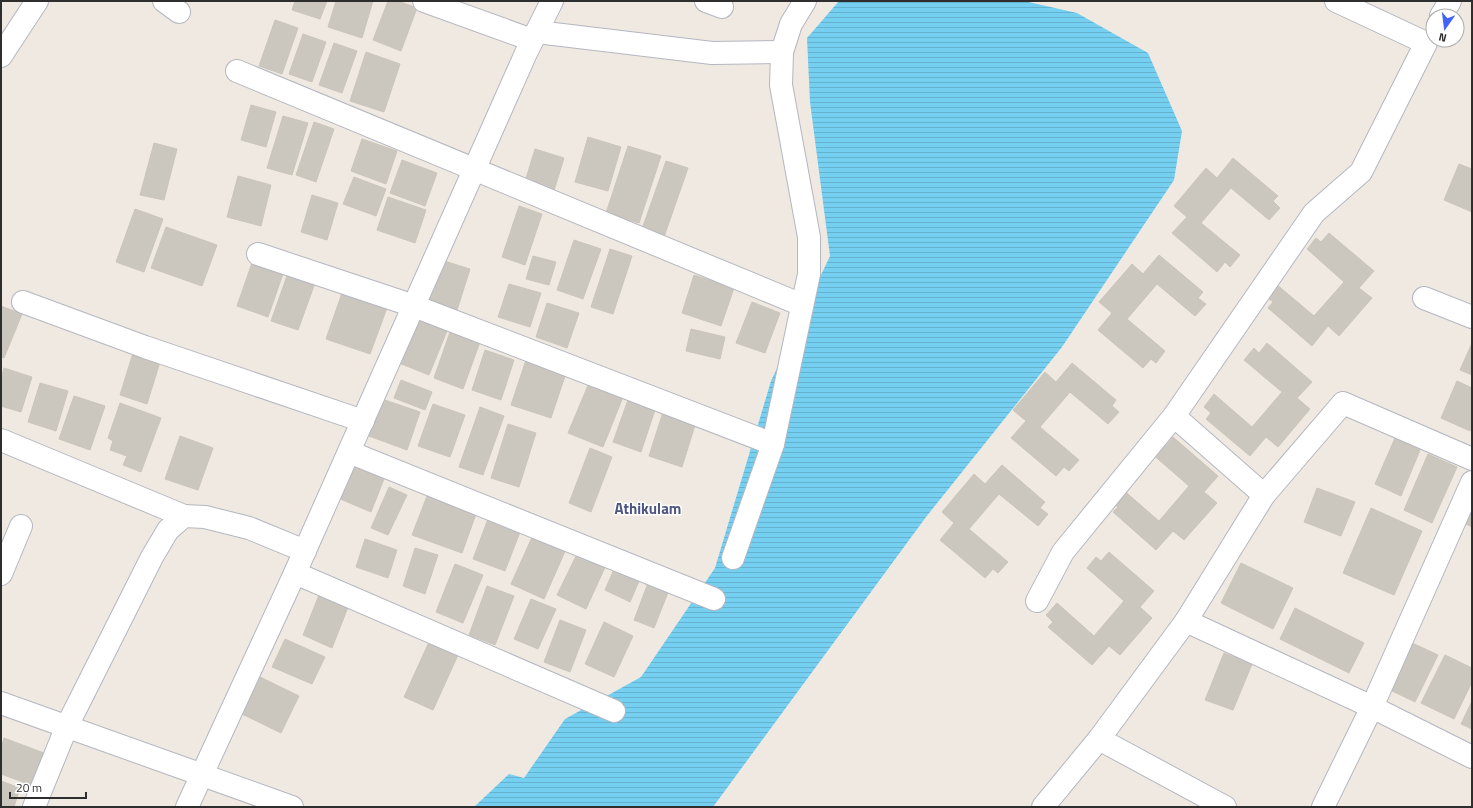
<svg xmlns="http://www.w3.org/2000/svg" width="1473" height="808" viewBox="0 0 1473 808" font-family="'Titillium Web',sans-serif">
<style>
.water{fill:url(#water-rules)}
.building{fill:#cbc7bf;stroke:#cbc5ba}
.lines{fill:none;stroke-linecap:round;stroke-linejoin:round}
.minor-casing{stroke:#b4b7c1;stroke-width:24}
.minor{stroke:#fff;stroke-width:22}
.labels{text-anchor:middle;stroke-width:3;stroke-linejoin:round;paint-order:stroke}
.district-label{font-size:15px;font-weight:bold;fill:#4d5680;stroke:#fff}
</style>
<defs>
<pattern id="water-rules" width="6" height="5" patternUnits="userSpaceOnUse"><rect width="6" height="5" fill="#75cff0"/><path d="M0 2.5h6" fill="none" stroke="#66b2ce"/></pattern>
</defs>
<rect width="100%" height="100%" fill="#efe9e1"/>
<path class="water" d="M839,1H1024L1077,13L1148,53L1182,131L1174,180L1062,347L926,517L713,807H474L509,774L524,778L565,719L641,677L715,568L771,381L830,256L810,102L807,38Z"/>
<g class="building">
<path d="M295,1H327L320,19L292,10Z"/>
<path d="M336,1H373L362,38L328,27Z"/>
<path d="M388,1H398L417,8L401,51L373,40Z"/>
<path d="M275,20L298,28L282,74L259,66Z"/>
<path d="M303,34L326,42L312,82L289,74Z"/>
<path d="M334,43L357,51L342,93L319,85Z"/>
<path d="M366,52L400,64L384,112L350,101Z"/>
<path d="M251,105L276,112L266,147L241,140Z"/>
<path d="M283,116L308,123L292,175L267,168Z"/>
<path d="M314,122L334,129L316,182L296,175Z"/>
<path d="M588,137L621,147L608,191L575,182Z"/>
<path d="M362,139L397,151L386,184L351,171Z"/>
<path d="M154,143L177,149L164,200L140,195Z"/>
<path d="M628,146L661,156L639,223L606,213Z"/>
<path d="M535,149L564,158L553,194L524,185Z"/>
<path d="M1233,158L1278,196L1273,201L1280,208L1269,220L1231,188L1201,223L1240,255L1230,267L1225,262L1217,272L1172,233L1187,217L1174,206L1206,168L1217,178Z"/>
<path d="M402,160L437,173L425,206L390,193Z"/>
<path d="M666,161L688,168L664,237L642,229Z"/>
<path d="M1459,164L1472,169V212L1444,200Z"/>
<path d="M238,176L271,185L261,226L227,217Z"/>
<path d="M354,177L386,189L376,216L343,204Z"/>
<path d="M312,195L338,203L327,240L301,232Z"/>
<path d="M388,197L426,210L415,243L377,230Z"/>
<path d="M519,206L542,214L525,265L502,257Z"/>
<path d="M135,209L163,219L144,272L116,262Z"/>
<path d="M166,227L217,245L202,286L151,268Z"/>
<path d="M1329,233L1374,271L1359,288L1372,298L1339,336L1328,326L1312,346L1268,308L1273,302L1266,296L1276,284L1314,316L1344,282L1307,249L1316,238L1321,242Z"/>
<path d="M574,240L601,249L583,299L557,290Z"/>
<path d="M610,249L632,256L613,314L591,307Z"/>
<path d="M1159,255L1203,292L1198,298L1206,304L1195,316L1157,284L1127,319L1165,351L1156,363L1151,359L1143,368L1098,330L1112,313L1099,302L1132,264L1143,274Z"/>
<path d="M533,256L556,262L549,285L526,279Z"/>
<path d="M438,259L470,269L457,310L426,301Z"/>
<path d="M253,260L284,271L268,317L237,306Z"/>
<path d="M288,273L315,283L298,330L271,321Z"/>
<path d="M694,275L734,288L721,326L682,313Z"/>
<path d="M509,284L541,293L530,327L498,317Z"/>
<path d="M342,293L387,308L370,354L326,339Z"/>
<path d="M752,302L780,313L765,353L736,343Z"/>
<path d="M547,303L579,313L567,348L536,337Z"/>
<path d="M1,306L22,314L4,358L1,357Z"/>
<path d="M417,319L447,331L429,375L399,363Z"/>
<path d="M691,329L725,337L720,359L686,351Z"/>
<path d="M450,332L480,342L463,389L434,378Z"/>
<path d="M1267,343L1312,382L1297,398L1310,409L1278,447L1266,437L1250,456L1206,419L1211,413L1204,407L1214,394L1252,427L1282,392L1244,360L1254,348L1259,353Z"/>
<path d="M1472,343V375L1460,370Z"/>
<path d="M485,350L514,360L501,400L472,390Z"/>
<path d="M133,353L160,362L147,404L120,395Z"/>
<path d="M526,360L566,373L551,418L511,405Z"/>
<path d="M1072,363L1116,400L1112,406L1119,412L1108,424L1070,392L1040,427L1079,460L1069,471L1064,467L1056,476L1011,438L1026,421L1013,410L1045,372L1056,382Z"/>
<path d="M4,368L32,377L21,412L1,406V380Z"/>
<path d="M401,380L432,392L425,410L394,398Z"/>
<path d="M1457,381L1472,388V427L1470,431L1441,418Z"/>
<path d="M40,383L68,391L56,431L28,422Z"/>
<path d="M589,383L623,397L603,447L568,433Z"/>
<path d="M74,396L105,406L90,450L59,439Z"/>
<path d="M629,397L656,407L641,452L613,442Z"/>
<path d="M382,399L420,412L407,450L369,436Z"/>
<path d="M120,403L161,418L141,472L123,465L127,456L110,450L113,441L108,438Z"/>
<path d="M433,404L465,415L450,457L418,446Z"/>
<path d="M480,407L504,416L483,475L459,467Z"/>
<path d="M663,412L696,422L682,467L649,456Z"/>
<path d="M508,424L536,433L519,487L491,478Z"/>
<path d="M180,436L213,448L198,490L165,479Z"/>
<path d="M1173,437L1218,476L1204,492L1217,503L1184,540L1173,531L1156,550L1113,512L1118,507L1110,501L1121,488L1159,521L1189,486L1151,453L1161,442L1166,446Z"/>
<path d="M1395,438L1420,450L1401,496L1375,484Z"/>
<path d="M590,448L612,457L591,512L569,503Z"/>
<path d="M1428,454L1457,467L1432,523L1404,510Z"/>
<path d="M1002,465L1045,502L1040,508L1048,514L1038,526L999,494L969,529L1008,562L998,573L993,569L985,578L940,540L954,523L942,512L974,474L985,484Z"/>
<path d="M351,466L384,479L371,512L338,498Z"/>
<path d="M389,487L407,495L388,535L371,528Z"/>
<path d="M1317,488L1355,502L1341,536L1304,522Z"/>
<path d="M427,496L476,514L462,553L412,535Z"/>
<path d="M1472,498V527L1462,522Z"/>
<path d="M1371,508L1422,531L1394,595L1343,573Z"/>
<path d="M488,519L520,532L505,571L473,559Z"/>
<path d="M533,535L566,549L544,599L511,584Z"/>
<path d="M365,539L397,550L388,578L356,567Z"/>
<path d="M415,548L438,555L425,594L403,586Z"/>
<path d="M578,552L606,565L586,609L557,595Z"/>
<path d="M1109,552L1154,591L1140,607L1152,618L1120,655L1109,646L1092,665L1048,627L1053,622L1046,615L1057,603L1094,636L1124,601L1087,568L1096,557L1101,561Z"/>
<path d="M1241,563L1293,588L1273,629L1221,603Z"/>
<path d="M455,564L483,575L463,623L436,612Z"/>
<path d="M615,567L640,579L630,602L605,590Z"/>
<path d="M648,583L669,590L654,628L634,620Z"/>
<path d="M487,586L514,596L495,645L469,635Z"/>
<path d="M321,590L350,602L332,648L303,635Z"/>
<path d="M531,599L556,609L538,649L514,639Z"/>
<path d="M1295,608L1364,643L1349,673L1280,639Z"/>
<path d="M560,620L586,630L570,672L544,662Z"/>
<path d="M604,622L633,636L614,677L585,664Z"/>
<path d="M285,639L325,657L312,684L272,667Z"/>
<path d="M429,642L458,655L433,710L404,697Z"/>
<path d="M1410,642L1438,655L1415,702L1388,689Z"/>
<path d="M1224,653L1252,664L1233,710L1205,700Z"/>
<path d="M1445,655L1472,668V682L1454,719L1421,703Z"/>
<path d="M258,676L299,696L281,733L240,713Z"/>
<path d="M1472,701V729L1461,724Z"/>
<path d="M4,738L44,753L31,785L1,774V748Z"/>
<path d="M1,781L20,788L14,807H1Z"/>
</g>
<g class="lines">
<defs>
<g id="minor">
<path d="M164,1L179,12"/>
<path d="M424,1L532,40"/>
<path d="M706,1L722,7"/>
<path d="M1441,16L1450,1"/>
<path d="M537,32L712,53L782,52"/>
<path d="M1,56L37,1"/>
<path d="M237,71L802,305"/>
<path d="M258,254L414,306L773,444"/>
<path d="M1424,298L1472,317"/>
<path d="M23,302L145,347L363,421"/>
<path d="M1,440L184,516"/>
<path d="M349,452L714,599"/>
<path d="M1472,482L1372,707L1472,757"/>
<path d="M1264,495L1343,403L1472,459"/>
<path d="M733,558L773,444L809,274V237L781,85L782,52L791,24L805,1"/>
<path d="M295,573L614,711"/>
<path d="M1,574L21,526"/>
<path d="M1037,601L1063,552L1174,416"/>
<path d="M1,703L292,807"/>
<path d="M1099,739L1225,807"/>
<path d="M34,807L67,726L152,557L168,530L184,516L205,517L249,528L305,551"/>
<path d="M187,807L295,573L526,53L552,1"/>
<path d="M1043,807L1099,739L1186,621"/>
<path d="M1323,807L1372,707L1186,621L1264,495L1174,416L1314,213L1361,172L1426,43L1336,1"/>
</g>
</defs>
<use href="#minor" class="minor-casing"/>
<use href="#minor" class="minor"/>
</g>
<g class="labels">
<g class="district-label">
<text x="648" y="514">Athikulam</text>
</g>
</g>
<rect width="1473" height="808" fill="none" stroke="#2e2e2e" stroke-width="4"/>
<g transform="translate(1445 28) rotate(194)"><circle r="19" fill="#ffffff" stroke="#ababab"/>
<path d="M0-3L7 15L0 10L-7 15Z" fill="#4264fb"/>
<text y="-6" font-size="11" font-weight="bold" text-anchor="middle" fill="#2e2e2e">N</text>
</g>
<path d="M10 792v6h76v-6" fill="none" stroke="#2e2e2e" stroke-width="2"/>
<text x="16" y="792" font-size="12" fill="#2e2e2e" stroke="#ffffff" stroke-width="3" paint-order="stroke">20 m</text>
</svg>
